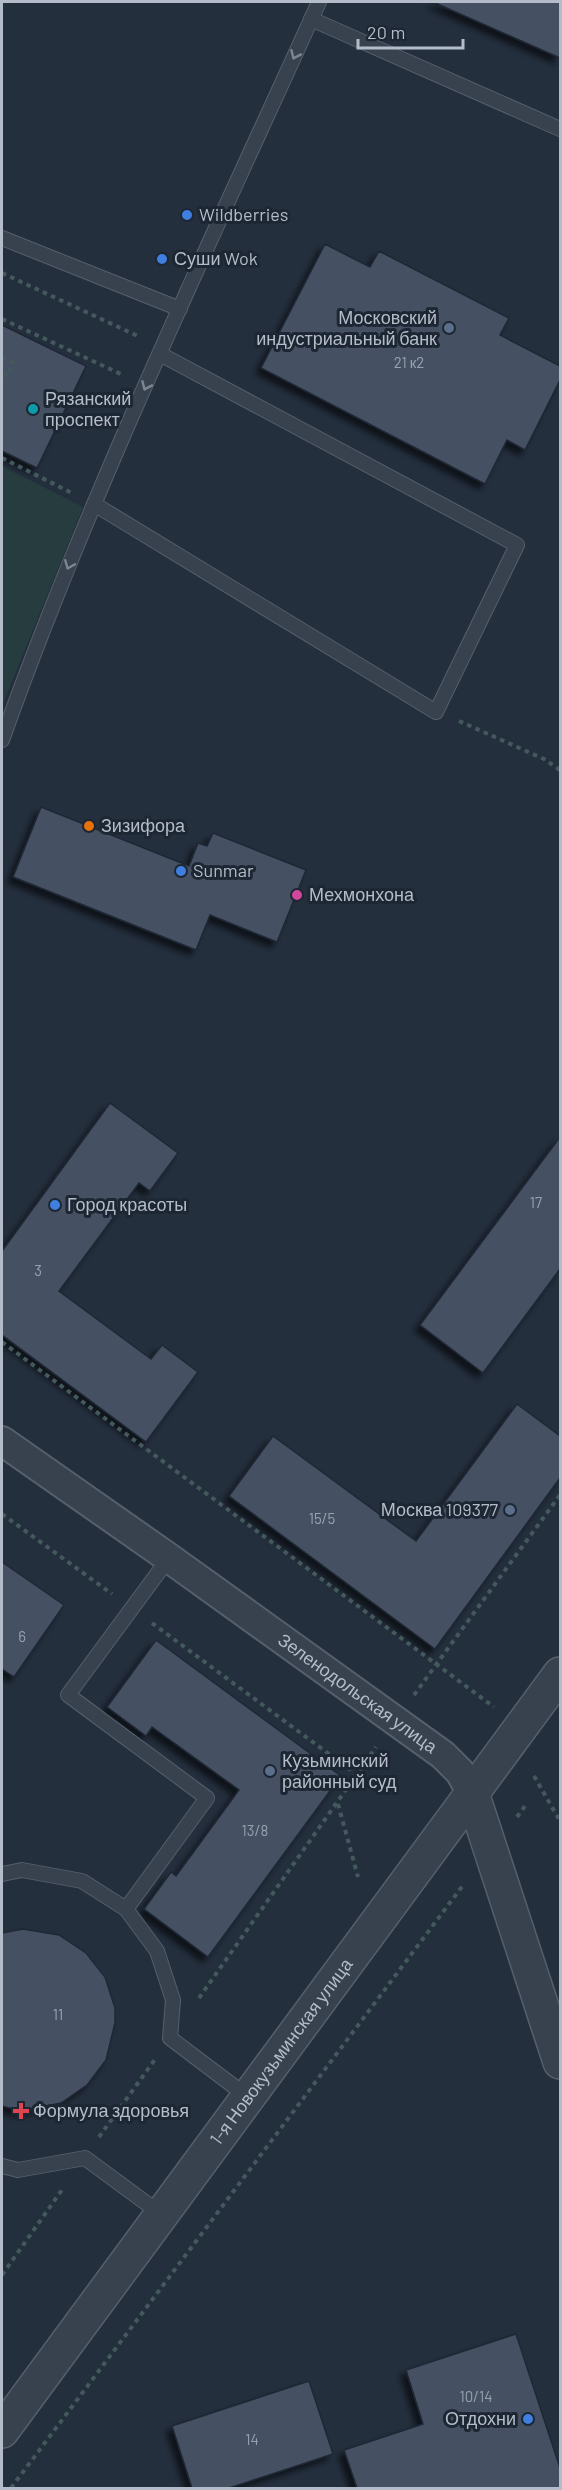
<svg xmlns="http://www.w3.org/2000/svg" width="562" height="2490" viewBox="0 0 562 2490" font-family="Barlow,sans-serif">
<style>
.green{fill:#263c3f}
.building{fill:#455162;stroke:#1f2835;stroke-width:1.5;filter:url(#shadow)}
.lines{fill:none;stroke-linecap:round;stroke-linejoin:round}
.service-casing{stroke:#565f6c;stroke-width:16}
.minor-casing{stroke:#565f6c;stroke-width:32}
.tertiary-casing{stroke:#565f6c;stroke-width:36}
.path{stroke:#44595c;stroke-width:4;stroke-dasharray:4.5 4.5;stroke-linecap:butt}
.service{stroke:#38414e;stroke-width:14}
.minor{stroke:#38414e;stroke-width:28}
.tertiary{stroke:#38414e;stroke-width:33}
.oneway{stroke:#7c8592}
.shop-dot{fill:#3f7fe0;stroke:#1d2633;stroke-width:2}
.service-dot{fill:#5c6f8a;stroke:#1d2633;stroke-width:2}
.culture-dot{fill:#0f9aa8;stroke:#1d2633;stroke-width:2}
.food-dot{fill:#e8710a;stroke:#1d2633;stroke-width:2}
.hotel-dot{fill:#d1479c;stroke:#1d2633;stroke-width:2}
.health-dot{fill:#e0444e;stroke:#1d2633;stroke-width:2}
.labels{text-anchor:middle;stroke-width:6;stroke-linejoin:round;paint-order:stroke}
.number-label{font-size:15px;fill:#98a1af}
.poi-label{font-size:18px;fill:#b4bcc9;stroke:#1d2633;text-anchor:start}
.street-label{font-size:18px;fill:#b4bcc9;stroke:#1d2633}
</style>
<defs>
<filter id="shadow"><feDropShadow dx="-5.5" dy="5.5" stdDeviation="3" flood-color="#0009"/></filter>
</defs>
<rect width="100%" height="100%" fill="#242f3e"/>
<path class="green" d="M2,466L83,507L2,706Z"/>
<g class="building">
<path d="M433,2H560V58Z"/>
<path d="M325,244L370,267L379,251L509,318L500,335L560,366V380L525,450L507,440L485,484L261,368Z"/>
<path d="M2,325L86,366L37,468L2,451Z"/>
<path d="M41,807L189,866L198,843L207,846L213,833L306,870L277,942L210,915L196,950L13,877Z"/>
<path d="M110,1103L178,1153L150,1191L139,1183L59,1291L151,1359L162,1345L198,1372L146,1442L2,1335V1251Z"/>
<path d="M560,1137V1269L483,1373L420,1325Z"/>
<path d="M517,1404L560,1436V1478L435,1649L229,1496L273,1436L416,1541Z"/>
<path d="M2,1562L64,1605L14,1677L2,1669Z"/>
<path d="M156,1640L341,1776L208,1957L144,1909L171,1872L176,1876L239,1790L152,1727L146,1736L107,1707Z"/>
<path d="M23,1929L59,1935L86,1953L105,1977L115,2008V2023L106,2060L87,2085L61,2103L21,2111L2,2106V1933Z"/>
<path d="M516,2334L560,2468V2488H357L344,2450L423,2424L406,2370Z"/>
<path d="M309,2381L333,2454L229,2488H192L172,2426Z"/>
</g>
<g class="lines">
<defs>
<g id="service">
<path d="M311,19L560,129"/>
<path d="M2,238L180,309"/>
<path d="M94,504L436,712L517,545L160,354"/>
<path d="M2,740C92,488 209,245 319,2"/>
<path d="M2,1874L22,1870L82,1881L126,1909L157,1951L173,2000L170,2038L248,2097"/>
<path d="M126,1909L207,1798L68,1695L169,1558"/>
<path d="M2,2166L18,2170L85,2158L161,2214"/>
</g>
<g id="minor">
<path id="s1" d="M2,1441L169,1558L443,1755L460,1772L472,1793"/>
</g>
<g id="tertiary">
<path d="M472,1793L560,2062"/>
<path id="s2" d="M2,2431L560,1674"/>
</g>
</defs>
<use href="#service" class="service-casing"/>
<use href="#minor" class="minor-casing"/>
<use href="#tertiary" class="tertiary-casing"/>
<g class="path">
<path d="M2,273L140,337"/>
<path d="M2,319L123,375"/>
<path d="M2,357L13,363L8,376L2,372"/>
<path d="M2,458L72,493"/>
<path d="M459,721L544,759L560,770"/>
<path d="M2,1342L494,1707"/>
<path d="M2,1514L112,1594"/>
<path d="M152,1623L356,1774"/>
<path d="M414,1695L560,1495"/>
<path d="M534,1776L560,1821"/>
<path d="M338,1804L358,1877"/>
<path d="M517,1817L525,1806"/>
<path d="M199,1998L376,1747"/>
<path d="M99,2137L156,2058"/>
<path d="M2,2275L64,2187"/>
<path d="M11,2488L464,1884"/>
</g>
<use href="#service" class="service"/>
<use href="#minor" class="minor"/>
<use href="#tertiary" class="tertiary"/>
</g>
<defs><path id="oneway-chevron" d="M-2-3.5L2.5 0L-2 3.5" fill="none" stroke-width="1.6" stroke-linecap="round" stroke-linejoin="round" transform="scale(1.5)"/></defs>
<g class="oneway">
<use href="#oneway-chevron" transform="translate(295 55) rotate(114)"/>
<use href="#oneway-chevron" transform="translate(146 386) rotate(114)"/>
<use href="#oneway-chevron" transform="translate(69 565) rotate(112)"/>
</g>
<g class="shop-dot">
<circle cx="187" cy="215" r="6"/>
<circle cx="162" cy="259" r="6"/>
<circle cx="181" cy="871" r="6"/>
<circle cx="55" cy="1205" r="6"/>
<circle cx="528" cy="2419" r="6"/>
</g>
<g class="service-dot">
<circle cx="449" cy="328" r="6"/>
<circle cx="510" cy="1510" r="6"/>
<circle cx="270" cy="1771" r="6"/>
</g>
<circle class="culture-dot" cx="33" cy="409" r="6"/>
<circle class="food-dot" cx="89" cy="826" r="6"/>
<circle class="hotel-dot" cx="297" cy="895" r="6"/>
<path class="health-dot" d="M18 2102h6v6h6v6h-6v6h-6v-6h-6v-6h6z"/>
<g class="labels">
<g class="number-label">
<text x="409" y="368">21 к2</text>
<text x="536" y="1208">17</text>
<text x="38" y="1276">3</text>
<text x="322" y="1524">15/5</text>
<text x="22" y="1642">6</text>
<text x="255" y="1836">13/8</text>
<text x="58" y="2020">11</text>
<text x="476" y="2402">10/14</text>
<text x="252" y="2445">14</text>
</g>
<g class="poi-label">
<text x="199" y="221">Wildberries</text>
<text x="174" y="265">Суши Wok</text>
<text x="437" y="324" text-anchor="end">Московский<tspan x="437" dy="21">индустриальный банк</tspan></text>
<text x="45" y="405">Рязанский<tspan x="45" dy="21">проспект</tspan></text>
<text x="101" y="832">Зизифора</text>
<text x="193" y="877">Sunmar</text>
<text x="309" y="901">Мехмонхона</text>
<text x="67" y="1211">Город красоты</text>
<text x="498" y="1516" text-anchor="end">Москва 109377</text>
<text x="282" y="1767">Кузьминский<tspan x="282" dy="21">районный суд</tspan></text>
<text x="33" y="2117">Формула здоровья</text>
<text x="516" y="2425" text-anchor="end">Отдохни</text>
</g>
<g class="street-label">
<text dy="6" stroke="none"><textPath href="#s1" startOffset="436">Зеленодольская улица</textPath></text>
<text dy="6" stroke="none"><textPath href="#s2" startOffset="471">1-я Новокузьминская улица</textPath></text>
</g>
</g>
<rect width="562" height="2490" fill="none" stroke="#b4bcc9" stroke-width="6"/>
<path d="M358 39v9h105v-9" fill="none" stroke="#b4bcc9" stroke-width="3"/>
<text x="367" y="39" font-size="18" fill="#b4bcc9" stroke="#1d2633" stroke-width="4.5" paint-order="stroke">20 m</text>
</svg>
